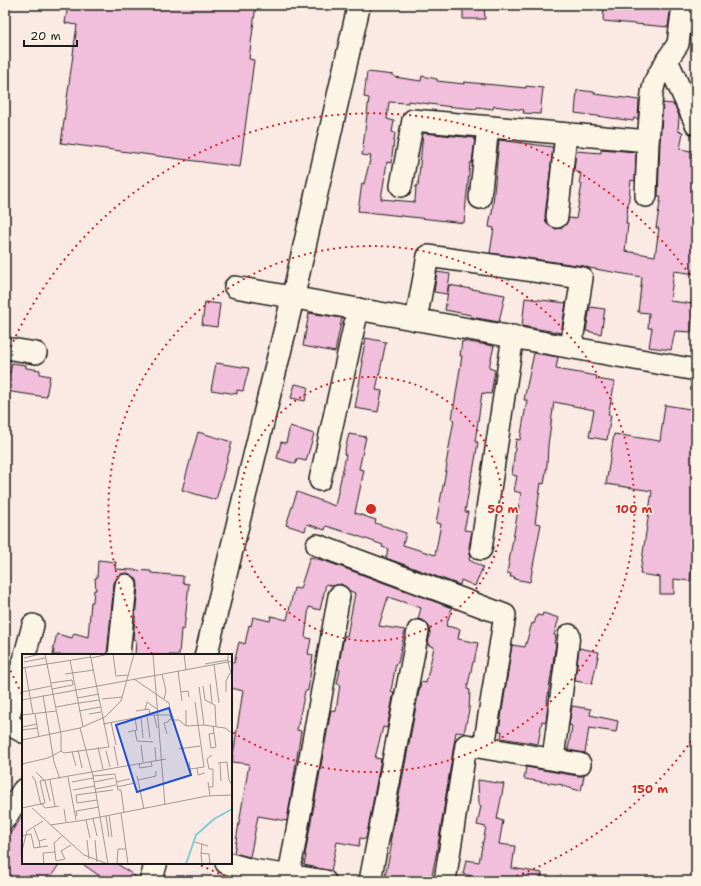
<svg xmlns="http://www.w3.org/2000/svg" width="701" height="886" viewBox="0 0 701 886" font-family="'Shantell Sans',sans-serif">
<style>
.building{fill:#f1bedb;stroke:#1c1c1c}
.lines{fill:none;stroke-linecap:round;stroke-linejoin:round}
.street-casing{stroke:#1c1c1c;stroke-width:24}
.secondary-casing{stroke:#1c1c1c;stroke-width:25}
.street{stroke:#fcf5e5;stroke-width:21}
.secondary{stroke:#fcf5e5;stroke-width:22}
.ring{fill:none;stroke:#d62828;stroke-width:2;stroke-dasharray:2 4}
.inset-river{fill:none;stroke:#7ccdd5;stroke-width:2}
.inset-road{fill:none;stroke:#a19893;stroke-width:1}
.view{fill:#1d4ed8;fill-opacity:0.15;stroke:#1d4ed8;stroke-width:2}
.inset-edge{fill:none;stroke:#1c1c1c;stroke-width:2}
.centre{fill:#d62828;stroke:#fcf5e5;stroke-width:2}
.ring-label{font-size:12px;text-anchor:middle;font-weight:bold;fill:#d62828;stroke:#fcf5e5;stroke-width:3;stroke-linejoin:round;paint-order:stroke}
</style>
<rect width="100%" height="100%" fill="#faeae3"/>
<filter id="ink" filterUnits="userSpaceOnUse"><feTurbulence type="fractalNoise" baseFrequency=".025" numOctaves="2"/><feDisplacementMap in="SourceGraphic" scale="8" xChannelSelector="R" yChannelSelector="G"/><feConvolveMatrix kernelMatrix="1 2 1 2 8 2 1 2 1" color-interpolation-filters="sRGB"/></filter>
<g filter="url(#ink)">
<g class="building">
<path d="M68,5H256L249,59L254,60L240,167L61,143L77,25L65,23Z"/>
<path d="M463,5H484L485,19H463Z"/>
<path d="M604,5H671L668,27L603,21Z"/>
<path d="M695,5H696V29H692Z"/>
<path d="M367,72L394,75V77L421,81L422,76L437,79V81L464,84V82L526,88V86L543,88L540,114L523,113L524,110L494,106L493,109L477,107V109L444,106L408,101V103L389,102L387,119L394,121L392,132L395,133L391,163L387,162L381,199L415,202L416,186H418L423,133L475,138L472,163H470L464,223L358,211L362,183L364,184L371,156L362,155L369,98L364,97Z"/>
<path d="M577,90L595,92V94L639,100L638,119L634,118L633,121L575,113Z"/>
<path d="M663,103L674,104L673,106H675L679,116L678,131L683,132L680,149L696,152V274L674,271L670,301L694,304L691,332L675,331L671,350L649,347L652,328H648L649,313L638,312L642,277L589,268L584,266L490,253L494,228L489,227L491,214H492L499,140L553,147L545,216L546,222L550,226L556,229L562,228L566,224L569,218L576,219L582,184H579L581,173L574,171L576,151L601,153V149L636,152L635,181L631,180L626,223L628,224L625,251L655,256L659,228H656L661,196H658L660,142Z"/>
<path d="M437,272L450,274L447,294L434,292Z"/>
<path d="M449,285L505,295L499,322L471,317V315L445,310Z"/>
<path d="M525,298L566,303L561,333L522,326Z"/>
<path d="M205,302L220,304L217,327L202,325Z"/>
<path d="M590,307L605,309L601,334L586,331Z"/>
<path d="M309,313L342,318L335,352L303,346Z"/>
<path d="M366,338L386,342L376,390L382,391L378,412L355,408L363,362H361Z"/>
<path d="M462,341L494,346L489,368L495,370L491,394L482,393L475,442H478L473,472H472L465,512H468L464,530L472,531L469,547L470,554L469,560L483,567L475,586L461,580L460,585L386,558L388,549L382,547L383,545L355,535L326,526L325,530L307,524L305,531L286,525L297,492L335,506L346,455L344,454L349,434L366,437L359,469L364,470L355,513L376,520L375,523L406,533L403,545L435,555L441,524L436,523L447,465L446,464L454,420L452,419L462,356H460Z"/>
<path d="M534,353L558,357L556,369L597,376L596,379L615,382L608,415H611L607,440L589,437L594,410L554,402L548,445L547,465L544,484L541,483L535,523L541,524L530,582L514,579L515,577H510L511,574L507,573L521,493L514,491L517,476L512,475L516,439L520,440L527,400H524Z"/>
<path d="M12,363L26,365V368L40,370V374L50,376L46,397L5,391V373H10Z"/>
<path d="M216,363L249,368L243,391L237,390V394L211,390Z"/>
<path d="M295,384L308,387L305,401L291,398Z"/>
<path d="M665,405L696,410V539L690,581L674,579V594H660V577L640,574L652,491L606,484L614,434L660,441Z"/>
<path d="M290,426L314,434L306,461L297,459L296,464L277,458L281,442L286,443Z"/>
<path d="M198,432L232,442L216,500L182,490Z"/>
<path d="M310,557L325,561L452,608L446,626L460,629L458,639L478,643L474,662H473L467,689L470,690L469,710L464,733L456,732L438,845L431,881H408L385,877L392,843H390L418,696L421,682L426,683L434,647L428,645L430,633L429,627L426,622L418,619L421,608L388,597L379,626L405,630L398,663H396L391,691L394,692L387,728L383,727L375,758L381,759L366,839L360,838L359,846L337,842L331,871L304,865L306,855H305L331,710L336,711L340,684H337L340,670L338,669L344,636H347L355,593L350,591L346,587L341,584L333,586L326,584L320,610L309,607L305,637L311,639L308,654L313,655L308,691H305L297,730L301,731L287,821L258,816L250,857L234,853L249,764L232,762L243,691L231,688V662L234,663L239,642L245,644L249,625L251,626L253,617L270,621L271,616L287,620L294,588L300,589Z"/>
<path d="M98,560L116,562L115,569L151,571V573L183,576V583L189,584L184,630L181,629L179,655H135L136,640L133,639L138,586L137,580L133,576L127,573L121,574L117,578L114,583L107,655H53L54,650L53,649L57,634L72,638L74,633L88,637L91,602H93L94,590H96L95,578H97Z"/>
<path d="M543,613L559,618L554,635L556,636L554,643H556L547,702L548,703L546,722L542,721L538,744L501,738L502,731H499L512,645L525,647L532,623L534,624L537,615L542,616Z"/>
<path d="M579,648L599,652L592,684L575,681Z"/>
<path d="M572,706L591,709L590,715L618,721L616,732L589,728L585,753L568,750L572,726L569,725Z"/>
<path d="M526,767L578,776H584L581,791L562,786L563,785L524,779Z"/>
<path d="M478,780L504,784L497,819L503,821L499,844L515,846L512,868L542,873L541,881H470L471,876L463,874L466,860L479,862L486,827L477,825L481,806L479,804Z"/>
<path d="M23,816V863H60L48,881H34L26,875L22,881H17L5,873V840Z"/>
<path d="M81,863H116L139,879V881H107Z"/>
</g>
<g class="lines">
<defs>
<g id="street">
<path d="M667,60L696,124"/>
<path d="M401,186L413,120L648,141"/>
<path d="M646,196L648,141L652,93L655,81L667,60L678,44L683,5"/>
<path d="M480,198L488,127"/>
<path d="M557,217L566,134"/>
<path d="M235,287L696,370"/>
<path d="M416,320L428,256L582,278L571,347"/>
<path d="M5,348L36,353"/>
<path d="M320,480L358,309"/>
<path d="M317,545L505,615L484,747"/>
<path d="M481,549L513,336"/>
<path d="M25,655L33,625"/>
<path d="M119,655L126,585"/>
<path d="M5,722L23,732"/>
<path d="M7,723L23,662"/>
<path d="M553,759L569,635"/>
<path d="M5,819L23,790"/>
<path d="M226,863L252,870L325,881"/>
<path d="M289,875L339,596"/>
<path d="M370,881L418,631"/>
<path d="M445,881L466,745L580,764"/>
</g>
<g id="secondary">
<path d="M206,655L293,297L359,5"/>
<path d="M151,881L156,863"/>
</g>
</defs>
<use href="#street" class="street-casing"/>
<use href="#secondary" class="secondary-casing"/>
<use href="#street" class="street"/>
<use href="#secondary" class="secondary"/>
</g>
</g>
<g class="ring">
<circle cx="371" cy="509" r="132"/>
<path d="M152 654A263 263 0 1 1 232 732"/>
<path d="M695 736A395 395 0 0 1 506 880M236 880A395 395 0 0 1 198 864M22 694A395 395 0 0 1 6 660M6 358A395 395 0 0 1 695 282"/>
</g>
<g transform="translate(22 654)">
<rect width="210" height="210" fill="#faeae3"/>
<path class="inset-river" d="M164,210L174,181L192,165L210,155"/>
<path class="inset-road" d="M91,0L94,22L107,21M131,0L143,151M162,0L164,16M206,0V8L210,7M2,4L18,0M69,4L87,0M48,6L61,73M2,8L23,4M183,10L206,6M192,11L197,49M0,14L69,3M3,14L11,60M156,17L160,47M43,20L72,16M140,20L144,37L142,45M112,25L147,49L149,66H157L164,72L182,71L203,74L210,79M29,29L50,26L51,31L30,35M188,30L190,49M181,32L183,46L193,51L194,72M177,33L182,71M0,38L29,32M159,38L166,37L167,43M204,38V27L208,19M21,41L32,108L38,125M55,44L77,40M80,45L100,43M0,46L206,8L210,23M57,49L77,46M34,53L56,49M123,56L125,48L135,55M164,56V72M57,57L78,53M114,57L127,55L128,61M13,60L17,83M67,60L79,58M0,61L34,57M132,61L135,74M125,62L128,84M119,63L121,84M89,68L94,91M81,70L128,61H148M191,72L194,93L189,94L187,80L192,79M0,73L15,70M58,74L71,122L86,210M0,76L16,74M113,76L115,87L131,88M106,78L115,76L113,64M145,80L142,69L146,68L148,65M0,86L58,74L83,63L99,47L112,0M119,91L121,108M92,92L96,112M76,93L81,115M133,93L134,107M157,95L178,92M56,96L60,114M39,97L42,99L87,93L68,0M84,97L88,113M50,98L54,112M167,108L169,122M117,109L118,114L130,112L129,107M196,109L205,108L207,126L210,131M198,109L199,127M0,110L26,104L39,97V80L23,0M175,114L176,121L183,119M168,115L182,113L173,48M14,118L23,127L28,147M10,122L13,126L19,151M71,122L93,120L96,136H99L102,158M115,122L122,155M46,123L54,166M28,126L33,152M116,126L134,122V117M50,128L71,124M72,128L92,124M94,128L108,125M186,128L188,142M95,133L113,129M187,133H191V115H187L185,105L190,101M73,135L94,131M51,136L73,132M75,146L55,149L54,141L91,136M20,150L23,154L37,152M0,154L23,149L18,127L144,105M10,154L62,201L86,210M42,155L44,168M99,159L106,210M87,161L90,183M55,162L54,157L77,153M84,162L87,183M71,165L75,182M64,166L68,184M28,171L63,166L185,142L210,141M12,174L17,187M0,182L9,180L12,194L26,192M40,182L32,189L34,207L43,205L39,197L49,191M65,186L67,205M73,186L75,208M173,188L186,192M18,193L17,187L24,185M0,197L5,177L21,167M179,199L187,200L188,209L180,210L179,199L180,190M22,210L21,199L33,198M95,210L96,195H104"/>
<path class="view" d="M147,54L169,121L115,138L94,71Z"/>
<rect width="210" height="210" class="inset-edge"/>
</g>
<circle cx="371" cy="509" r="6" class="centre"/>
<g class="ring-label">
<text x="503" y="513">50 m</text>
<text x="634" y="513">100 m</text>
<text x="650" y="793">150 m</text>
</g>
<rect width="701" height="886" fill="none" stroke="#fcf5e5" stroke-width="20"/>
<rect x="10" y="10" width="681" height="866" fill="none" stroke="#1c1c1c" stroke-width="1.5" filter="url(#ink)"/>
<path d="M24 40v6h53v-6" fill="none" stroke="#1c1c1c" stroke-width="2"/>
<text x="30" y="40" font-size="12" fill="#1c1c1c" stroke="#fcf5e5" stroke-width="3" paint-order="stroke">20 m</text>
</svg>
